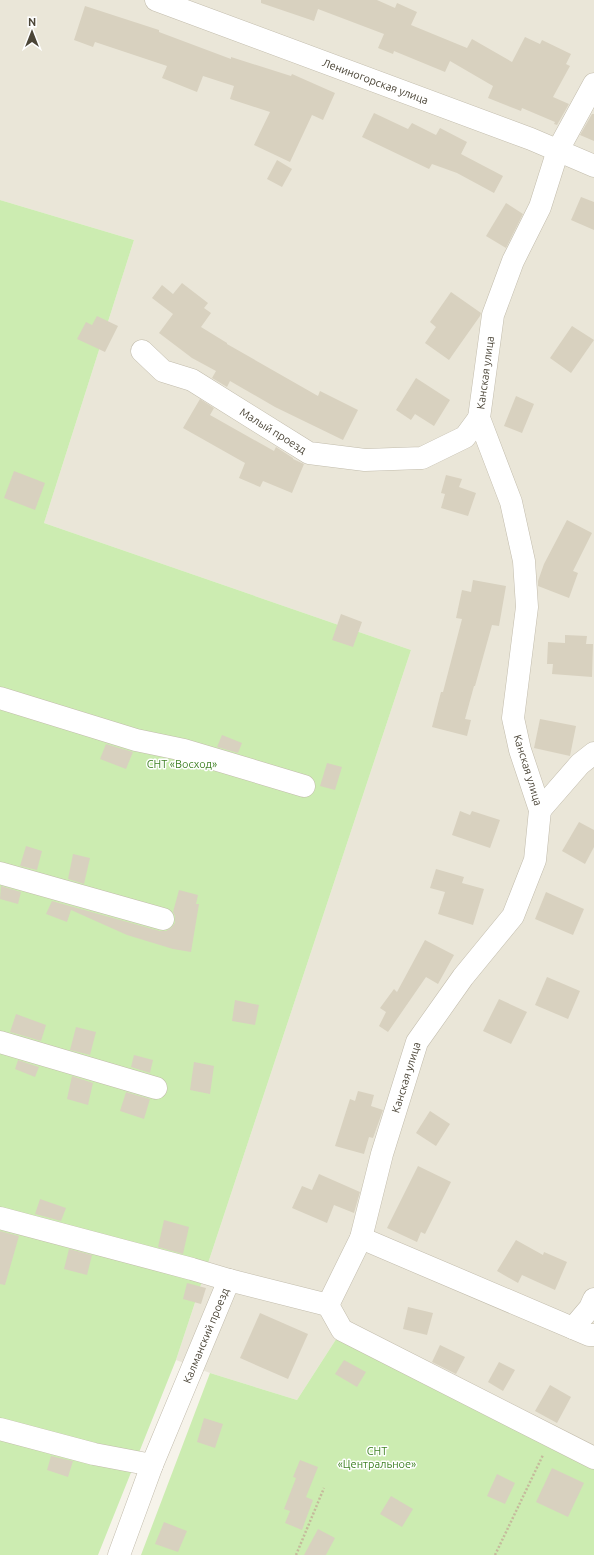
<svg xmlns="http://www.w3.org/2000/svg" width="594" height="1555" viewBox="0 0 594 1555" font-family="Ubuntu,sans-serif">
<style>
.residential{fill:#eae6d8}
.green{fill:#ccecb1}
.building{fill:#d8d1bf}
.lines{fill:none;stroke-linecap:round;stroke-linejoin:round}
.street-casing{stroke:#c2bcac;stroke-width:23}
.path{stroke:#c5ba9c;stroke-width:2.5;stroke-dasharray:2 2;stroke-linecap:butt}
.street{stroke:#fff;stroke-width:22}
.labels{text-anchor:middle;stroke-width:3;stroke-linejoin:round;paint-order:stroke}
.street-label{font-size:11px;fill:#4b4537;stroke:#fff}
.park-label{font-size:11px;fill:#408226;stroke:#fff}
</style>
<rect width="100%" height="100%" fill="#f6f3ea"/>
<path class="residential" d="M0,0H594V1458L342,1330L297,1400L210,1373L176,1360L411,650L44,523L134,240L0,200Z"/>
<g class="green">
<path d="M0,200L134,240L44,523L411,650L176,1360L98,1555H0Z"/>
<path d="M342,1330L594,1458V1555H141L210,1373L297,1400Z"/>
</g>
<g class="building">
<path d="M261,0H377L395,8L397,3L417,12L411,25L467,48L472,39L512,62L525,37L540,44L542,40L571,54L566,64L570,66L553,97L569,104L557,125L554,124L555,122L522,108L521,111L488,98L493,86L450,61L445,72L394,51L393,54L378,48L384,34L318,9L314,21L261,3Z"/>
<path d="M85,6L159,30V32L231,59V57L291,76L292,74L335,93L323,120L312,115L290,162L254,145L270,112L230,99L234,86L203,76L197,92L162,78L167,66L95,42L93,47L74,40Z"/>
<path d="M374,113L408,129L412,123L436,135L440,128L467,142L461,154L503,176L494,193L457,173L432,164L429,169L362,137Z"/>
<path d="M592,114H594V141L580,135Z"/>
<path d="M277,160L292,169L282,187L267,179Z"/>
<path d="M581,197L594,202V230L571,220Z"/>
<path d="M506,203L523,214L506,248L486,236Z"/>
<path d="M182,283L208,303L204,308L211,313L201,327L227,343V344L318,396L320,391L358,410L343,440L275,407L230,381L227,387L212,378L216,371L192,358L159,333L173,314L152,298L162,285L173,294Z"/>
<path d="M451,292L481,313L480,316L449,360L425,343L436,327L430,322Z"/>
<path d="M97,316L118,326L105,352L77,339L86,322L92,325Z"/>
<path d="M572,326L594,340L571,373L550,358Z"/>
<path d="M416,378L450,400L434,426L415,414L411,420L396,410Z"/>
<path d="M516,396L534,404L522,433L504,426Z"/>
<path d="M200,399L214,408L210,415L274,451L276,447L293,458V459L304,464L292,493L263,481L260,487L239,478L245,463L183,428Z"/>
<path d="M14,471L45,483L35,510L4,498Z"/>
<path d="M446,475L462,479L459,487L476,493L468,516L441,508L445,494L441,493Z"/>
<path d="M567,520L592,533L573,571L578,573L569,598L538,586V581L544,564Z"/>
<path d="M473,580L506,586L499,626L492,625L475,686H474L465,719L471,720L467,736L432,727L441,692H443L462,619L456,618L462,590L471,592Z"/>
<path d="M341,614L362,622L353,647L332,640Z"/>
<path d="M565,635L587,636L586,644H593L592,677L552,674L553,664H547L548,642L565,643Z"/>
<path d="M540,719L576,726L570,756L534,748Z"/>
<path d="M222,735L242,743L238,753L217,747Z"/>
<path d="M106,744L133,752L126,769L100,759Z"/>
<path d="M327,763L342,767L335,790L320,786Z"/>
<path d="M460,811L470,815L472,811L500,820L490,848L452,835Z"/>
<path d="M579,822L594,830V847L585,864L562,851Z"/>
<path d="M26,846L42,851L37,870L20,866Z"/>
<path d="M73,854L90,858L84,884L68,879Z"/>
<path d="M436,869L464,877L462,883L484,889L473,925L438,914L445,892L430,888Z"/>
<path d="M1,886L21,892L18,904L0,899Z"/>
<path d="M179,890L198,895L196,904H199L191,952L173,949L127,935L71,910L67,922L46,914L52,901L160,931H166L171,928L175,923V916L173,912Z"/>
<path d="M546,892L584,909L573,935L535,919Z"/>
<path d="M425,940L454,955L438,984L426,977L388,1032L379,1026L386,1012L380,1008L394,989L397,992Z"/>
<path d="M547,977L580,991L568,1019L535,1005Z"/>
<path d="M499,999L527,1012L511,1044L483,1031Z"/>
<path d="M235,1000L259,1005L255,1025L232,1021Z"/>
<path d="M16,1014L46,1025L41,1041L10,1032Z"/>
<path d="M76,1027L96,1032L90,1055L70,1050Z"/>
<path d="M134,1055L153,1060L150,1073L131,1067Z"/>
<path d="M18,1060L39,1067L35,1077L15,1069Z"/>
<path d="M194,1062L214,1066L210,1094L190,1090Z"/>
<path d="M72,1076L93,1083L88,1105L67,1099Z"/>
<path d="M358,1091L374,1095L371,1106L383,1110L373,1138L369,1137L364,1154L335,1146L350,1099L355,1101Z"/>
<path d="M126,1092L150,1099L144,1119L120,1111Z"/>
<path d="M430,1111L450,1124L436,1146L416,1133Z"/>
<path d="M418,1166L451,1182L425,1234L421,1232L417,1242L387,1228Z"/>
<path d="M319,1174L360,1192L354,1213L334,1205L327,1223L292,1208L302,1186L312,1190Z"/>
<path d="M40,1199L66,1208L61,1221L35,1214Z"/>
<path d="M164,1220L189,1227L183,1254L158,1247Z"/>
<path d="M0,1231L19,1236L5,1285L0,1284Z"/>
<path d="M516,1240L543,1255L544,1252L567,1262L555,1290L522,1275L518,1283L497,1271Z"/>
<path d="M69,1249L92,1255L87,1275L64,1269Z"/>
<path d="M187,1283L206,1288L201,1304L183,1299Z"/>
<path d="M408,1307L433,1313L427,1335L403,1329Z"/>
<path d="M260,1313L308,1334L288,1379L240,1358Z"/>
<path d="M440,1345L465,1357L456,1374L432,1362Z"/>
<path d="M344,1360L366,1372L357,1387L335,1374Z"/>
<path d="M499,1362L515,1370L503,1391L488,1382Z"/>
<path d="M550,1385L571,1397L557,1423L535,1411Z"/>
<path d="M204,1418L223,1424L215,1448L197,1442Z"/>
<path d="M51,1456L73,1461L68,1477L47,1470Z"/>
<path d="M300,1460L318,1467L306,1497L313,1500L302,1530L285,1523L290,1511L284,1509L296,1478L293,1477Z"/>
<path d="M552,1468L584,1483L568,1517L536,1502Z"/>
<path d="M497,1474L515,1483L505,1504L487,1496Z"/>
<path d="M391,1496L413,1509L402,1527L380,1514Z"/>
<path d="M164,1522L187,1531L178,1552L155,1544Z"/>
<path d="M318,1529L335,1538L326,1555H304Z"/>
</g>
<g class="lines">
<defs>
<g id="street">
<path id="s1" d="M156,0L531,139L594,166"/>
<path id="s2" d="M142,351L163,371L192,380L309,453L365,460L422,458L465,437L479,418"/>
<path d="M0,698L136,740L184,750L304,786"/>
<path d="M540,810L580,764L594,753"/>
<path d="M0,873L163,919"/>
<path d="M0,1042L156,1088"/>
<path d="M0,1218L192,1269L229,1280"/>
<path d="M361,1238L589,1335H594"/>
<path d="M328,1305L342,1330L594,1458"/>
<path d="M573,1328L590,1308L594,1299"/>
<path d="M0,1429L94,1454L152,1465"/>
<path id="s3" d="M119,1555L152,1465L229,1280L328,1305L361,1238L382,1154L417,1042L463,977L513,916L535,860L540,810L520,750L513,718L527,607L524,561L511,502L479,418L493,315L513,261L540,207L558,150L594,84"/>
</g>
</defs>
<use href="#street" class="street-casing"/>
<g class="path">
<path d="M296,1555L324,1488"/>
<path d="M495,1555L543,1455"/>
</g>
<use href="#street" class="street"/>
</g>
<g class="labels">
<g class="street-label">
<text dy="4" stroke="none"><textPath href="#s1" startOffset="234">Лениногорская улица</textPath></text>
<text dy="4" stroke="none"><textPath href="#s3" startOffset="1396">Канская улица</textPath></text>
<text dy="4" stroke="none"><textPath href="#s2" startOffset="155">Малый проезд</textPath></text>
<text transform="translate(528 770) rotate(73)" y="4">Канская улица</text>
<text dy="4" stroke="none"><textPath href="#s3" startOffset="640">Канская улица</textPath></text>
<text dy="4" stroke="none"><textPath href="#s3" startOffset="236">Калманский проезд</textPath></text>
</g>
<g class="park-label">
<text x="182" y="768">СНТ «Восход»</text>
<text x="377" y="1455">СНТ<tspan x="377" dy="13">«Центральное»</tspan></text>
</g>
</g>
<g transform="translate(32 32)" stroke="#ffffff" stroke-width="3" paint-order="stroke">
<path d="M0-3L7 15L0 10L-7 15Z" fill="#4b4537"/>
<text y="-6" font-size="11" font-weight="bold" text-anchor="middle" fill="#4b4537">N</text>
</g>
</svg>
